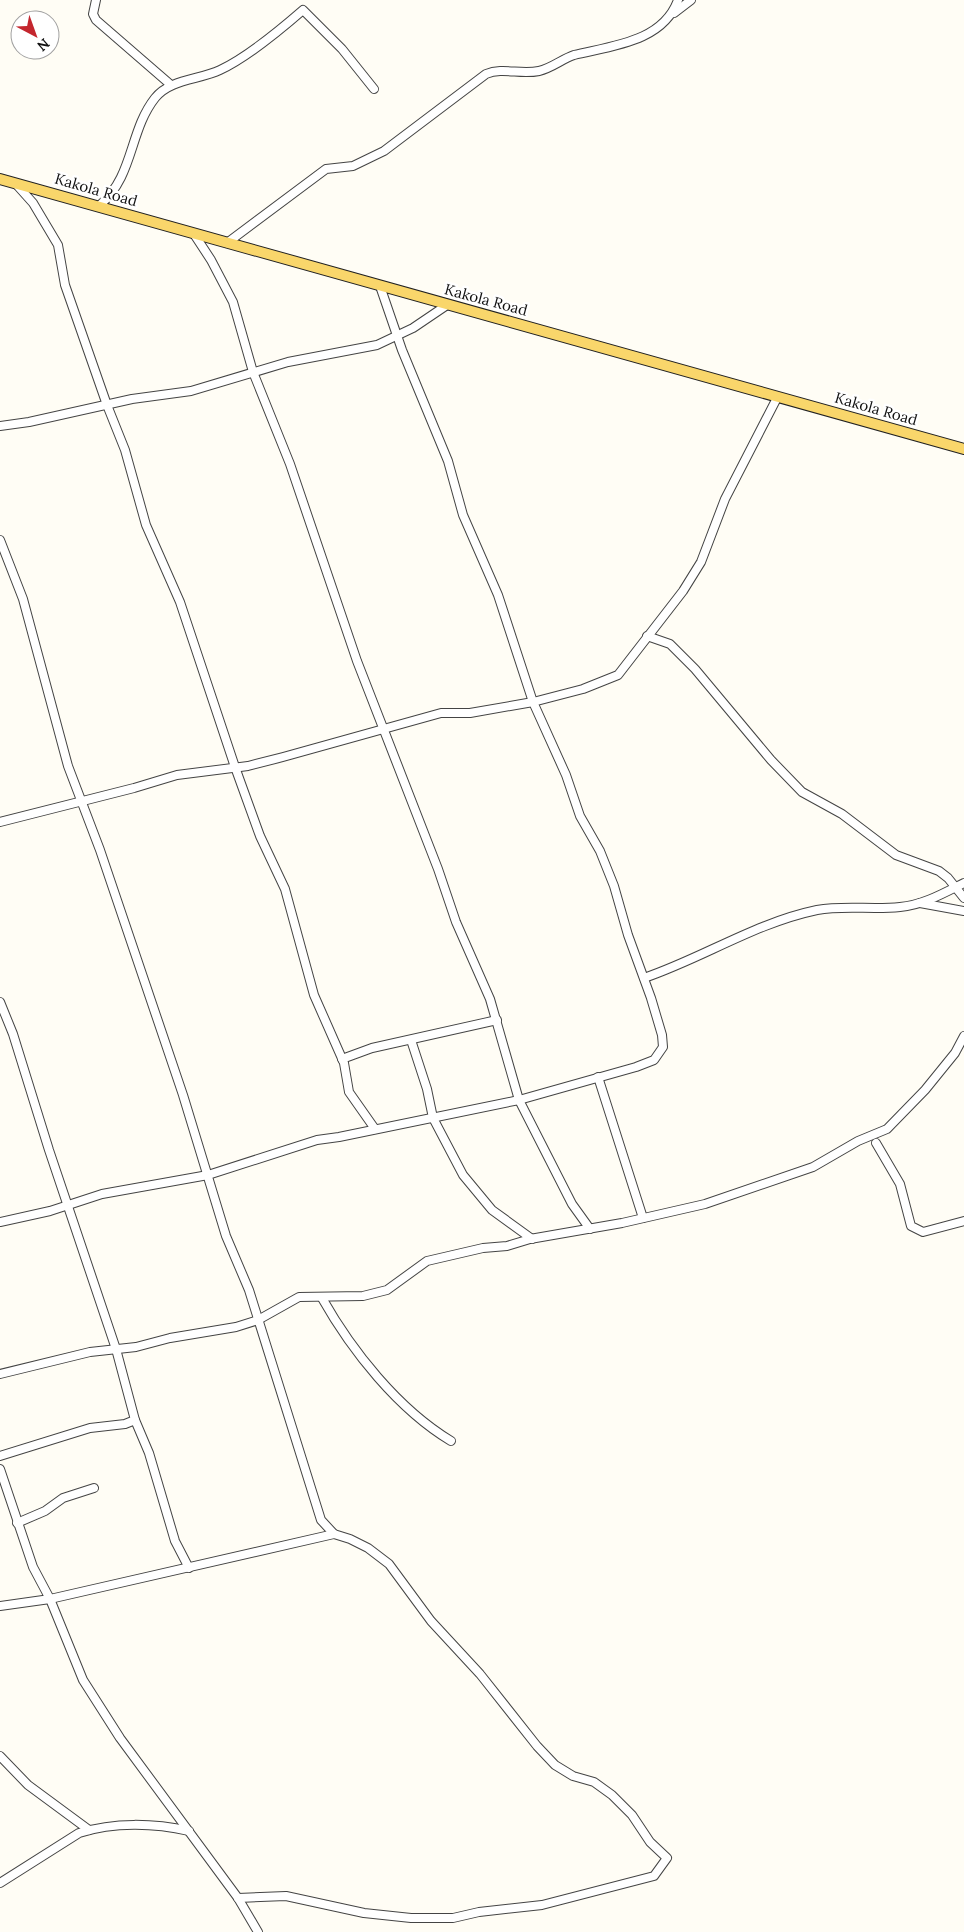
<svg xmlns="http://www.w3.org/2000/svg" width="964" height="1932" viewBox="0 0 964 1932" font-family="Lora,serif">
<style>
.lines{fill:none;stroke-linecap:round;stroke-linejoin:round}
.minor-casing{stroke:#444;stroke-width:10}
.major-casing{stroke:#222;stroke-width:12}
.minor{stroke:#fff;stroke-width:8}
.major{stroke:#f9d66b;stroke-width:10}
.labels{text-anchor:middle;stroke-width:5;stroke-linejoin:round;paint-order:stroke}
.street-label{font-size:15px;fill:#111;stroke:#fff}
</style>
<rect width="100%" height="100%" fill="#fffdf5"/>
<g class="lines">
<defs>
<g id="minor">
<path d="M96,0L93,14L96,20L171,85"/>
<path d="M674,13L691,0"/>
<path d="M16,184L33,203L58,245L65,285L107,405L125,450L146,525L180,602L235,767L260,836L285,889L314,995L344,1063L349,1092L375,1129"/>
<path d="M100,205C134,176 129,131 155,98C170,79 199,80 220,70C248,57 280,30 303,10L342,49L374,89"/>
<path d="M194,234L211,260L233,302L253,372L290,464L357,661L438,869L456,922L490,999L519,1100L572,1204L590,1229"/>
<path d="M227,243L326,169L353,166L384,151L486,74C503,67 520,75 539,71C552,68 562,59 574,55C611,46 663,42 678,0"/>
<path d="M0,426L29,422L132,399L191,391L288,362L377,345L413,328L447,305"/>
<path d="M0,540L23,599L68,766L100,850L183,1095L226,1236L249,1290L321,1520L334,1534L350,1539L368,1548L389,1564L431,1621L480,1674L537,1746L555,1765L573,1776L594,1782L612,1795L632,1815L650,1842L667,1858L654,1876L542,1905L479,1912L453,1918H411L364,1913L286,1896L238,1898"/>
<path d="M647,636L670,644L695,669L771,760L802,792L842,814L896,855L939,871L948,878L964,898"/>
<path d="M0,822L134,788L177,775L248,766L283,757L441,713H470L533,702L583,689L618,675L683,591L701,562L725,499L777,398"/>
<path d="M920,903L964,911"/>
<path d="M644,978C703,958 755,923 817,910C844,905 872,910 900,907C923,905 944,893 964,883"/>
<path d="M0,1002L13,1034L49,1150L116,1349L135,1420L149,1453L175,1541L189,1568"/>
<path d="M411,1040L427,1089L433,1118L463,1175L492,1210L532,1239"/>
<path d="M342,1059L372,1048L497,1020"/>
<path d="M598,1077L643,1218"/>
<path d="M876,1143L900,1184L911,1226L923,1232L964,1221"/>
<path d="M0,1222L50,1211L102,1194L208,1175L317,1140L339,1137L519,1100L636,1067L654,1060L663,1047L662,1035L651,998L628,935L614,886L600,851L580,816L566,775L533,702L498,595L463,515L448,461L402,350L380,286"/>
<path d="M322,1298C352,1351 398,1409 451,1441"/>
<path d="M0,1374L90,1352L136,1347L170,1338L236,1327L258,1320L299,1297L363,1296L387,1290L427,1261L483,1248L507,1246L530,1239L622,1223L705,1204L813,1167L858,1141L887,1129L925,1090L955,1053L964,1036"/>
<path d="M0,1456L90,1428L125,1424L135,1420"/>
<path d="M0,1469L33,1567L50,1599L83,1680L120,1738L238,1898L258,1932"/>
<path d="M17,1523L45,1511L63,1498L94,1488"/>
<path d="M0,1606L50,1599L334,1534"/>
<path d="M0,1756L28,1785L89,1830"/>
<path d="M0,1883L79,1833C114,1822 154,1823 189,1831"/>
</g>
<path id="major" d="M0,179L964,449"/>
</defs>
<use href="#minor" class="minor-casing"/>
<use href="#major" class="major-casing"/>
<use href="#minor" class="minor"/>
<use href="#major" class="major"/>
</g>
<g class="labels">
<g class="street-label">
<text transform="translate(96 190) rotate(16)" y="5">Kakola Road</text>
<text transform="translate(486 300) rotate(15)" y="5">Kakola Road</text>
<text transform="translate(876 409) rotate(16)" y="5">Kakola Road</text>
</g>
</g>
<g transform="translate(35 35) rotate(139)"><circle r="24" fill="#ffffff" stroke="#a0a0a0"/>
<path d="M0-4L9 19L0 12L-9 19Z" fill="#c4262e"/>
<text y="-8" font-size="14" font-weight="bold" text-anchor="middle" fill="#111111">N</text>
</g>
</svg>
